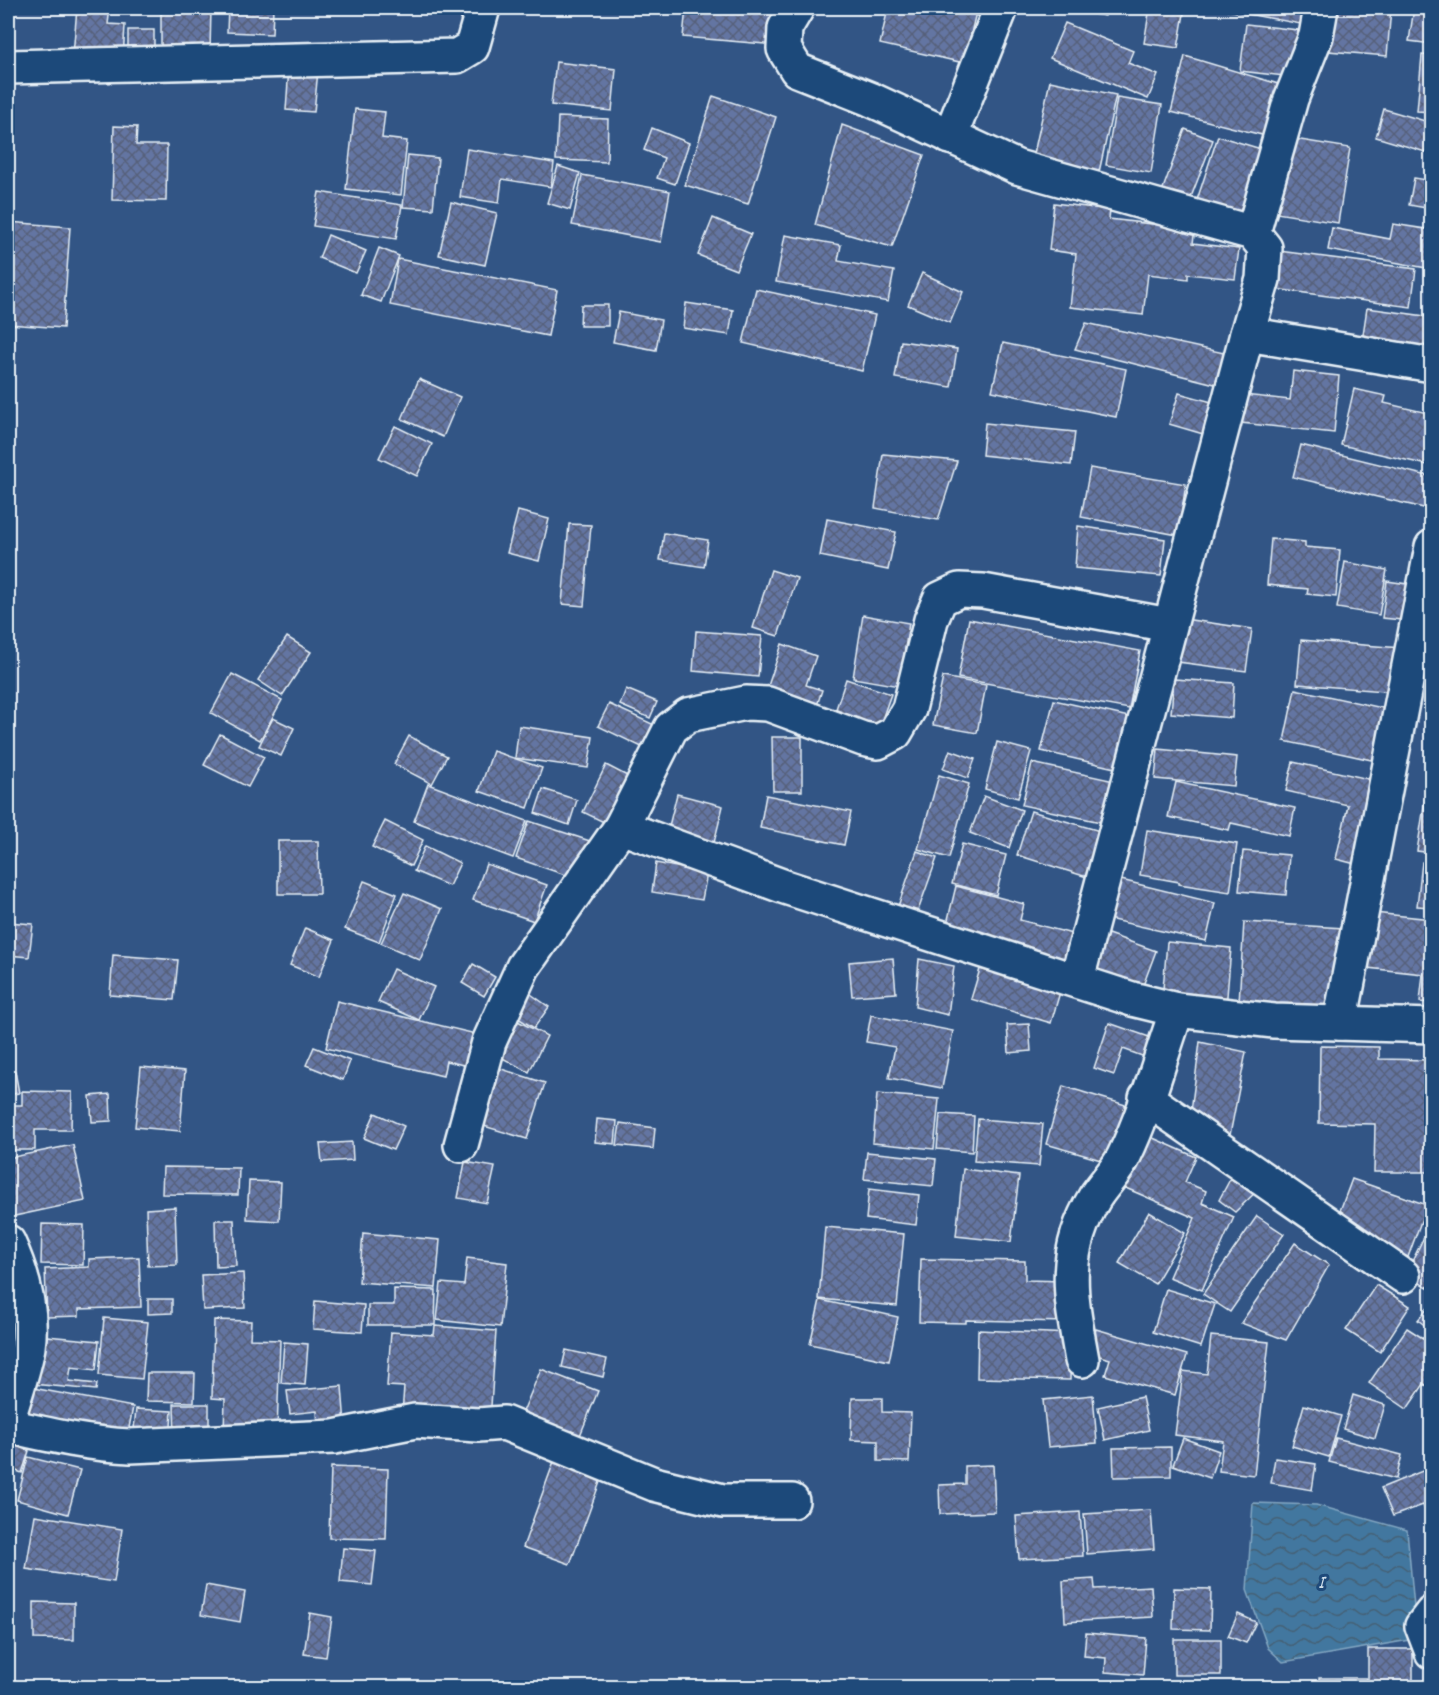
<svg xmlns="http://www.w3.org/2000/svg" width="1439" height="1695" viewBox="0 0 1439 1695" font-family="Dekko,sans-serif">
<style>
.water{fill:url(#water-waves);stroke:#84a8c3;stroke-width:1.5}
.building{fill:url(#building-cross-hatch);stroke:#e8f1f8;stroke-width:1.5}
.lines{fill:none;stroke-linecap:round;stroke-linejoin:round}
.minor-casing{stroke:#e8f1f8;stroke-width:38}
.minor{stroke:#1f4a7a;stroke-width:33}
.labels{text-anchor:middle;stroke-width:6;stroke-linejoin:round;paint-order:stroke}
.water-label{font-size:20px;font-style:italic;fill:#cfdfeb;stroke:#1f4a7a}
</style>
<defs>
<pattern id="water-waves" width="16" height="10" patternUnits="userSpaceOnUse" patternTransform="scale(1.5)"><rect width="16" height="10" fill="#42779f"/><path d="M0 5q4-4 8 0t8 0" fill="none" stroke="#446074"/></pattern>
<pattern id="building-cross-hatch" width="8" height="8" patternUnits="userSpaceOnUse" patternTransform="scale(1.5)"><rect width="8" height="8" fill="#6475a2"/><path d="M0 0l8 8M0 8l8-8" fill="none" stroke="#56617a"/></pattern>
</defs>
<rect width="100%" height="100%" fill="#325585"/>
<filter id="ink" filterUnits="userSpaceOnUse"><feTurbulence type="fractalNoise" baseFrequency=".0167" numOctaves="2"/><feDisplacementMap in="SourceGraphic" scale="12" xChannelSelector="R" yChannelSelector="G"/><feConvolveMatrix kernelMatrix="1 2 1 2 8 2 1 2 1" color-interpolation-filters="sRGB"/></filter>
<g filter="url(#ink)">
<path class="water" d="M1253,1503L1316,1505L1407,1530L1415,1618L1409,1640L1283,1662L1268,1648L1247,1590Z"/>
<g class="building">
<path d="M77,8H110L108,24L125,25L123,58L73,55Z"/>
<path d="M161,8H211L210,51L161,50Z"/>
<path d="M228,8H273L272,34L227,32Z"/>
<path d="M686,8H780L776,45L683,37Z"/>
<path d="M888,8H977L964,63L880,44Z"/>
<path d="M1078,8H1106L1105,16L1077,12Z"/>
<path d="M1118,8H1185L1178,48L1144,43L1149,13Z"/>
<path d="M1217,8H1315L1311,26Z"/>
<path d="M1332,8H1391L1387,56L1328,51Z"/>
<path d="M1414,8H1432V44L1409,41Z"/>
<path d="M1065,23L1133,51L1128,63L1158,75L1148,99L1050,58Z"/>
<path d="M1246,24L1298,30L1293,77L1240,71Z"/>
<path d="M128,30H154V52L128,51Z"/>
<path d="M1422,55L1432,56V112L1417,111Z"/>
<path d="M1185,56L1285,86L1270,137L1171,112Z"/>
<path d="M556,62L616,69L612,111L551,105Z"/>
<path d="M289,67L318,70L314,112L286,110Z"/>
<path d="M1050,81L1116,95L1099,172L1033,158Z"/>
<path d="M713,96L776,117L748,204L685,185Z"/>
<path d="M1117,98L1162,105L1151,173L1106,165Z"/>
<path d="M355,109L385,112L382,138L407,141L401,195L346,189Z"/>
<path d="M1384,109L1432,123V154L1376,137Z"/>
<path d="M558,117L608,119L607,162L556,160Z"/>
<path d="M842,125L924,155L892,247L815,225Z"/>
<path d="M114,126L137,127L136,145H167L166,201L112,200Z"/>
<path d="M652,128L689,143L675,184L657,178L664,158L644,150Z"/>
<path d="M1185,129L1213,140L1188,205L1161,194Z"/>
<path d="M1218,136L1271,152L1251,217L1197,200Z"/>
<path d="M1282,137L1350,148L1338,223L1270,212Z"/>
<path d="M467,149L554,163L551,187L502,179L499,203L460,197Z"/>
<path d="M408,155L438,158L433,209L403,207Z"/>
<path d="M558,166L580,173L570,210L547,203Z"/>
<path d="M582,175L670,191L661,242L572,225Z"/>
<path d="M1414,178L1432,181V209L1409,205Z"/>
<path d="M319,192L402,205L396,239L313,226Z"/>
<path d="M451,202L497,213L485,265L439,255Z"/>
<path d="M1054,203L1110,210L1109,219L1195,229L1193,243L1239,249L1235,279L1188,274V279L1148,274L1143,315L1070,307L1076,254L1049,250Z"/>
<path d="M713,218L751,234L736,270L698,255Z"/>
<path d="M8,222L70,227L63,328L8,324Z"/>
<path d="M1393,224L1432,230V269L1328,250L1332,228L1390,239Z"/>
<path d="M328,235L366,251L356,273L319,258Z"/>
<path d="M785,235L841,245L838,261L894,271L888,302L776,282Z"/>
<path d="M379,248L399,256L381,302L361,295Z"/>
<path d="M1279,251L1416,269L1411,307L1275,289Z"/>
<path d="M398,259L557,290L548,336L390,305Z"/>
<path d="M922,273L963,292L950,323L908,305Z"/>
<path d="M756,289L875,315L862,371L743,343Z"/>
<path d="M686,303L733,310L729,335L683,328Z"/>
<path d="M581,305H608V326H580Z"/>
<path d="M1367,308L1432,317V359L1361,348Z"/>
<path d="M619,312L661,320L656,350L613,342Z"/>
<path d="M1086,323L1224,353L1215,384L1075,349Z"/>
<path d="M901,341L957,349L951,387L895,378Z"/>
<path d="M1003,343L1126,369L1116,417L992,391Z"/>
<path d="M1293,371L1339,376L1334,433L1241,423L1244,395L1290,400Z"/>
<path d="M419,379L460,397L443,437L402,419Z"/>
<path d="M1354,389L1386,396L1384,403L1432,414V466L1341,445Z"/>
<path d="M1179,393L1219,404L1210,436L1169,424Z"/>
<path d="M985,423L1075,432L1071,465L982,455Z"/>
<path d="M395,426L432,444L417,476L379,458Z"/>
<path d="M1301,445L1432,477V493L1428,509L1293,477Z"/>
<path d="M883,454L957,461L938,520L875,508Z"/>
<path d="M1090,468L1186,484L1178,535L1081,517Z"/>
<path d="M518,511L549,519L539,561L507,553Z"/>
<path d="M827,519L896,532L888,570L820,556Z"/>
<path d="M569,524L591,525L584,606L562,604Z"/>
<path d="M1078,526L1165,539L1161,576L1075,568Z"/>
<path d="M664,533L708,540L704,567L660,560Z"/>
<path d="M1271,539L1305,542V547L1340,550L1336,597L1307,594L1308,589L1267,585Z"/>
<path d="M1345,562L1387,570L1379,615L1337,608Z"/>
<path d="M771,570L797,578L778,636L753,628Z"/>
<path d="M1387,581L1407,584L1402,620L1382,618Z"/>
<path d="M863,615L909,623L899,686L853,678Z"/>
<path d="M969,619L1140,651L1129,709L958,678Z"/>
<path d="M1184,619L1252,629L1246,671L1178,662Z"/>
<path d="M696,631L762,636L758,677L693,671Z"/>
<path d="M287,637L311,652L282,696L258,680Z"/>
<path d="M1301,640L1401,648L1397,692L1297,684Z"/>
<path d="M782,644L816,656L806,685L822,690L814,715L764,698Z"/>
<path d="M232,674L282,700L260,740L211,713Z"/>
<path d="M943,677L986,685L977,733L933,725Z"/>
<path d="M846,679L891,694L876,736L832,721Z"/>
<path d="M1174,679L1234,683L1232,718L1171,713Z"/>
<path d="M626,689L657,702L650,718L620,705Z"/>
<path d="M1295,689L1392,710L1381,762L1284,741Z"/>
<path d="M1054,700L1129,717L1115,768L1041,751Z"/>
<path d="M609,704L663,729L652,752L598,726Z"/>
<path d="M273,718L294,728L281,756L259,746Z"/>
<path d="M519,726L593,737L588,768L515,758Z"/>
<path d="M220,734L264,757L248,787L204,765Z"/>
<path d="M409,736L447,756L432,784L394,764Z"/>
<path d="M772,737H802V791H773Z"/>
<path d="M997,742L1031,751L1018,798L985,789Z"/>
<path d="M1158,749L1237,757L1234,786L1155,779Z"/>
<path d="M950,750L975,759L968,778L943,769Z"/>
<path d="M493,751L542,768L528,808L479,791Z"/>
<path d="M1293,762L1382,782L1363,866L1336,859L1348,805L1286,791Z"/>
<path d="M1032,763L1119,782L1110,824L1022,805Z"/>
<path d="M606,765L639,782L616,828L583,812Z"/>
<path d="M939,775L969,784L949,858L918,849Z"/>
<path d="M1176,782L1295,808L1289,836L1231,823L1229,830L1168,817Z"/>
<path d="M428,784L527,821L513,858L414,821Z"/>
<path d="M543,789L577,800L569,825L535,813Z"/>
<path d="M677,794L723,806L712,851L668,830Z"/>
<path d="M766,795L851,812L844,845L760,828Z"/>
<path d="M984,796L1022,810L1009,848L970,833Z"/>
<path d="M1432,799V853L1417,851L1425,800Z"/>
<path d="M1031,811L1100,831L1087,877L1017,855Z"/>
<path d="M385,821L423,840L411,866L372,847Z"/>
<path d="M529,821L593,842L580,880L516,858Z"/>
<path d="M1147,830L1237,844L1230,892L1179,884V882L1140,875Z"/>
<path d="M278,841H318L319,894H278Z"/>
<path d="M962,844L1006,855L996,895L952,884Z"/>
<path d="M425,846L460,863L449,886L414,871Z"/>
<path d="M917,851L937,858L914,922L895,915Z"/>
<path d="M1243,851L1289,855L1286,895L1239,891Z"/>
<path d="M1422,862L1432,863V907L1417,906Z"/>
<path d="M656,863L707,873L702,900L652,892Z"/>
<path d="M486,864L547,885L534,921L473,900Z"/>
<path d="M1117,879L1215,903L1206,941L1108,919Z"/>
<path d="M364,881L397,894L379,942L345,929Z"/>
<path d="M956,886L1024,904L1020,920L1076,935L1067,968L944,936Z"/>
<path d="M404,893L442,909L420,960L381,943Z"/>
<path d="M1364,912L1432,919V1003L1420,1002L1423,974L1358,967Z"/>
<path d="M8,922L33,924L29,957L8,955Z"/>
<path d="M1244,922L1344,928L1338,1008L1239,1002Z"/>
<path d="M305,928L334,940L319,977L290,965Z"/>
<path d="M1108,934L1156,951L1141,991L1093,974Z"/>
<path d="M1167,942L1231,948L1226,1008L1162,1001Z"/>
<path d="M113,955L178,960L174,1000L110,995Z"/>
<path d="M893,958L896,993L852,996L849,962Z"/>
<path d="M919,959L954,966L948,1015L915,1007Z"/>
<path d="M473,964L495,977L484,996L462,983Z"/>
<path d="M393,969L434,987L419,1020L378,1002Z"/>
<path d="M980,969L1060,992L1051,1023L971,999Z"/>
<path d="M528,992L549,1007L534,1028L513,1015Z"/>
<path d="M337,1001L476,1034L468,1066L446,1061L443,1076L326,1048Z"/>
<path d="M871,1015L953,1031L942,1088L889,1078L895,1047L866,1042Z"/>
<path d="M508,1016L547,1036L529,1072L489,1051Z"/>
<path d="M1109,1023L1152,1038L1145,1057L1123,1049L1114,1075L1094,1068Z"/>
<path d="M1029,1024L1031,1051L1009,1053L1007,1025Z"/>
<path d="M1200,1042L1246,1052L1230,1135L1190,1119Z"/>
<path d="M1320,1046L1379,1047V1059L1432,1060L1429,1123H1432V1172H1374L1375,1124L1319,1123Z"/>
<path d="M314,1047L350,1061L343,1080L306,1065Z"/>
<path d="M492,1066L545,1083L527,1139L474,1123Z"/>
<path d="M141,1067L185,1071L180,1131L135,1127Z"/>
<path d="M15,1071L19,1093L8,1095V1072Z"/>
<path d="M1063,1086L1142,1110L1125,1167L1046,1144Z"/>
<path d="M22,1091L72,1092L71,1130H35V1150H8V1105H22Z"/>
<path d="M110,1094L111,1121L92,1122L90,1096Z"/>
<path d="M877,1094L939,1099L934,1149L873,1143Z"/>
<path d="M375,1113L404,1126L393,1150L364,1138Z"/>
<path d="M940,1114L974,1116L972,1152L937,1149Z"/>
<path d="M597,1119L617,1121L615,1144L595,1142Z"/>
<path d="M978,1119L1043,1124L1039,1166L974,1161Z"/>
<path d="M620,1123L655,1128L653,1149L617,1145Z"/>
<path d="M1144,1134L1196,1157L1185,1182L1206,1191L1202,1203L1234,1217L1202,1290L1169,1277L1195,1218L1121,1186Z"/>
<path d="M352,1142L353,1160L322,1162L320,1144Z"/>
<path d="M73,1145L85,1201L10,1217L8,1205V1158Z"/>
<path d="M867,1152L936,1159L933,1186L864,1179Z"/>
<path d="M465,1162L495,1167L487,1203L458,1198Z"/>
<path d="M163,1167L239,1168L238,1195L162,1194Z"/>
<path d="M963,1169L1019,1176L1011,1242L956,1236Z"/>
<path d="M1234,1172L1260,1188L1235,1212L1219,1200Z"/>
<path d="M1352,1179L1427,1205L1408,1257L1333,1229Z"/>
<path d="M249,1181L281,1182L279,1221L247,1219Z"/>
<path d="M869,1189L919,1195L916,1225L866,1219Z"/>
<path d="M175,1207L177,1265L148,1266L146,1209Z"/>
<path d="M1149,1212L1185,1233L1155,1284L1119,1263Z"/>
<path d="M1257,1216L1284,1234L1230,1312L1203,1294Z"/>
<path d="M215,1220H234L236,1266L216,1267Z"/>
<path d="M42,1224L84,1225L83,1265L41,1264Z"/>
<path d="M825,1227L904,1234L897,1306L819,1299Z"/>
<path d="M363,1233L440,1240L436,1288L359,1282Z"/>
<path d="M1423,1239L1432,1244V1289L1405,1276Z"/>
<path d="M1295,1243L1329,1265L1286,1340L1241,1323Z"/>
<path d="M139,1257L141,1307L79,1309V1316L47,1317L45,1269L89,1267V1259Z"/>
<path d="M467,1258L507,1263L500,1327L437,1320L441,1283L464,1285Z"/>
<path d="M921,1259L1025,1261V1280L1067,1281L1066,1322L966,1320V1323L919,1322Z"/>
<path d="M243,1273L245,1308L203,1310L201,1275Z"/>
<path d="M1376,1285L1410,1306L1380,1352L1346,1330Z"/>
<path d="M394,1289L436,1290L435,1325H368V1305H394Z"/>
<path d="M1166,1289L1215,1304L1201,1347L1153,1332Z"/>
<path d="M148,1299H172V1313L148,1314Z"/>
<path d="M820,1300L898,1317L889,1361L810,1344Z"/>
<path d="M315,1301L364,1305L362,1332L313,1329Z"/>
<path d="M1432,1303V1331L1418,1320Z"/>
<path d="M104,1318L148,1322L142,1379L99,1375Z"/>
<path d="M214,1320L251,1321L250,1339L280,1340L277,1434L224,1432L225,1399L212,1398Z"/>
<path d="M435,1326L496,1331L490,1421L402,1414L404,1387L387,1386L391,1332L434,1335Z"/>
<path d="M1407,1328L1432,1344V1389L1424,1384L1407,1409L1369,1383Z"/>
<path d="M1096,1329L1187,1355L1175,1395L1105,1375L1110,1359L1089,1353Z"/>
<path d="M978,1330L1071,1334L1070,1380L977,1378Z"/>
<path d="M36,1335L99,1341L96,1370L71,1367L69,1381L97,1384L96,1390L32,1384Z"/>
<path d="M1211,1336L1269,1342L1254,1475L1219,1471L1223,1441L1175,1435L1183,1371L1207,1374Z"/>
<path d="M284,1342L308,1344L305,1385L281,1383Z"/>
<path d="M566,1350L607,1359L603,1377L562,1367Z"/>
<path d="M541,1369L598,1391L579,1438L522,1414Z"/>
<path d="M147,1373H195L194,1402L146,1401Z"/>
<path d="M342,1386L345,1425L318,1428L317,1411L290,1414L287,1391Z"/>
<path d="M33,1388L133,1407L126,1443L25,1423Z"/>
<path d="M1093,1395L1097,1443L1048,1447L1043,1400Z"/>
<path d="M1353,1395L1385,1405L1375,1438L1343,1429Z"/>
<path d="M1142,1397L1149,1430L1105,1440L1098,1407Z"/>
<path d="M852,1398H882V1412L911,1413L909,1462L878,1461V1441L851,1440Z"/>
<path d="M174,1404H209V1439H175Z"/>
<path d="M1304,1405L1341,1416L1329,1457L1292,1446Z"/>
<path d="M136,1409L172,1411L170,1442L133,1439Z"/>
<path d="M1183,1438L1219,1451L1210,1478L1173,1465Z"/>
<path d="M1336,1438L1402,1455L1396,1479L1329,1462Z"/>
<path d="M8,1443L29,1451L22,1473L8,1468Z"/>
<path d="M1171,1447V1476L1114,1477L1113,1448Z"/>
<path d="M557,1453L604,1471L570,1564L523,1547Z"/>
<path d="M28,1457L80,1470L68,1514L17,1500Z"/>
<path d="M1275,1458L1316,1464L1312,1490L1271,1483Z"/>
<path d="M993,1465L995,1512L940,1514L939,1485L965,1484V1466Z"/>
<path d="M331,1467L388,1469L386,1539L329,1538Z"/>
<path d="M1432,1467V1527L1423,1505L1393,1516L1381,1488Z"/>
<path d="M1151,1510L1154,1549L1087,1554L1084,1514Z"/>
<path d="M1080,1512L1083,1556L1019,1559L1016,1516Z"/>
<path d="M35,1515L122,1529L114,1582L26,1569Z"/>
<path d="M343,1548L376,1551L372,1585L340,1582Z"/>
<path d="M1432,1558V1582L1423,1561Z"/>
<path d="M1094,1579L1095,1589L1151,1586L1153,1617L1065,1622L1063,1581Z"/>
<path d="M206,1585L245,1592L240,1622L201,1615Z"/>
<path d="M1174,1588L1211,1589L1210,1630L1173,1629Z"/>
<path d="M34,1602L74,1603V1640L34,1639Z"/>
<path d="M310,1613L332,1617L326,1657L304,1654Z"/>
<path d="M1238,1614L1256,1622L1246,1643L1228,1636Z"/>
<path d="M1086,1633L1146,1638L1143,1675L1105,1672L1106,1658L1084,1656Z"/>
<rect x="1174" y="1639" width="47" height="36"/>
<rect x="1368" y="1649" width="45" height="39"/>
<rect x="1319" y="1678" width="47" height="10"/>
<path d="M1042,1686L1147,1687L1042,1688Z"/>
</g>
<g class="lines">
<defs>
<g id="minor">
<path d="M797,8L785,28L784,49L797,70L870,99L1017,167L1253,233L1265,248L1263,279L1247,334L1077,979"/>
<path d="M8,67L457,56L472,47L483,8"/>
<path d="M950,137L1001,8"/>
<path d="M1253,233L1291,99L1316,36L1321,8"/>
<path d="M1247,334L1432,365"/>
<path d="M621,827L785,887L1132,999L1177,1010L1274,1021L1432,1026"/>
<path d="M1340,1023L1432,547"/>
<path d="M1146,1098L1403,1276"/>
<path d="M461,1145L489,1042L523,967L621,827L671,728L688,715L746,703L768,704L863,739L878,742L895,733L909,709L931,620L940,599L959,590L983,591L1169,625"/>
<path d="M8,1242C22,1273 33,1312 28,1347C24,1371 14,1396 8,1420"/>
<path d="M1082,1360C1071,1298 1060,1255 1095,1197C1104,1183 1117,1171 1124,1156C1146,1111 1160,1058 1177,1010"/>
<path d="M8,1426C49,1435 88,1444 130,1446L334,1437L415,1421L478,1425L504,1423L654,1484L723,1501H792"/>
<path d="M1432,1613L1422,1626L1432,1652"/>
</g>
</defs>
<use href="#minor" class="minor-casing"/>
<use href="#minor" class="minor"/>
</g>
</g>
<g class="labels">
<g class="water-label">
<text x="1321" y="1588">I</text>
</g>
</g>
<rect width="1439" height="1695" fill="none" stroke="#1f4a7a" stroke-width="30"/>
<rect x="15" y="15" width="1409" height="1665" fill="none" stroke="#e8f1f8" stroke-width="2" filter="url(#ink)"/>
</svg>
